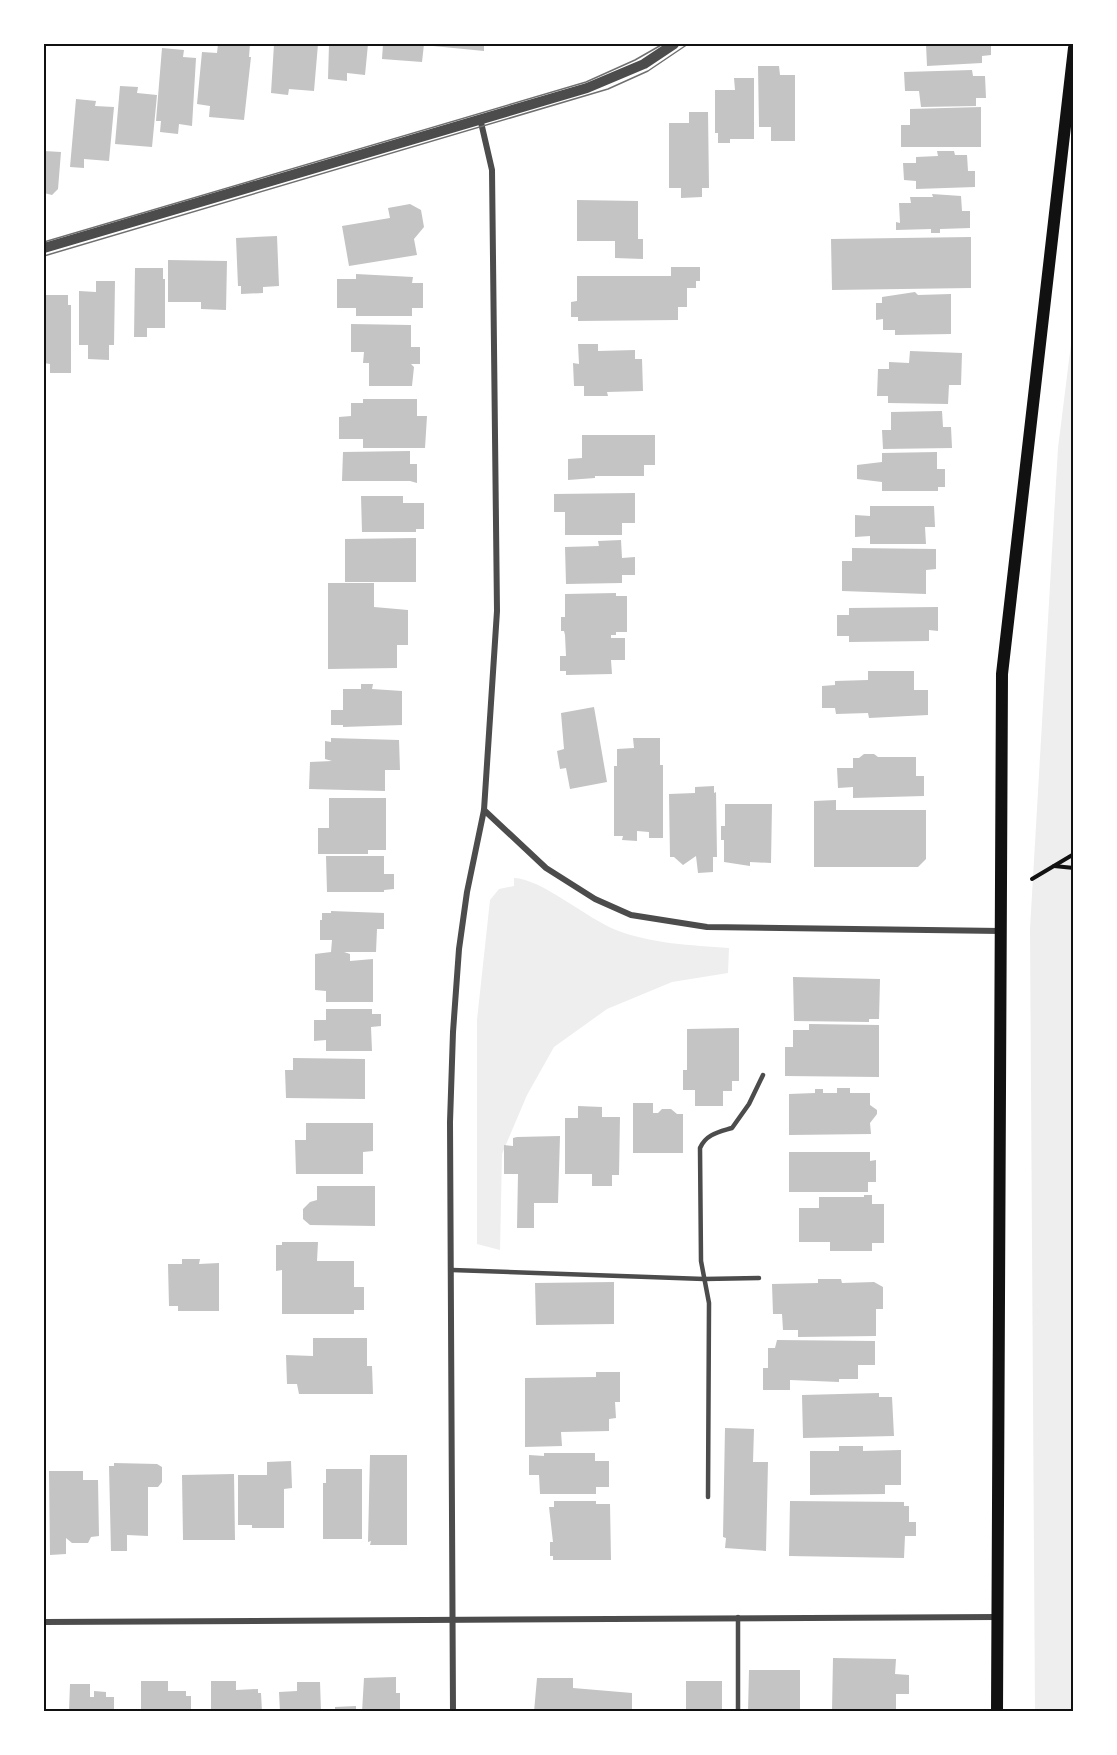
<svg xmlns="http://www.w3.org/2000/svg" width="1117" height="1755" viewBox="0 0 1117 1755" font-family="'Roboto Condensed',sans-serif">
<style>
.green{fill:#eee}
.building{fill:#c4c4c4}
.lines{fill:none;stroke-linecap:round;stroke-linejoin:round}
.path{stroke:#111;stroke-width:4}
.service{stroke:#4c4c4c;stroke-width:4.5}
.minor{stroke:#4c4c4c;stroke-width:6}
.tertiary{stroke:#4c4c4c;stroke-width:10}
.secondary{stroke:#111;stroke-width:12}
.tram{stroke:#707070;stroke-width:1.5}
.neatline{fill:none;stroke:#111;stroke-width:2}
</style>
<rect width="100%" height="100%" fill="#fff"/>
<g class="green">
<path d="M1073,328L1074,1711L1035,1712L1030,929L1058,448Z"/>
<path d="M514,878C542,879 586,918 616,930C652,944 691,945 729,948L728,973L672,982L607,1009L554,1047L527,1095L502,1154L500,1250L477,1244V1020L490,900L499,889L514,886Z"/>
</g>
<g class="building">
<path d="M218,44H250L249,57H251L244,120L209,117L210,106L197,104L202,52L217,53Z"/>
<path d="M274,44H318L314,91L289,89L288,95L271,93Z"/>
<path d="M329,44H368L365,75L347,73V81L328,79Z"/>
<path d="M383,44H424L422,62L382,59Z"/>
<path d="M433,44H484V51L433,46Z"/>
<path d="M926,44H991V55L982,56V63L927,66Z"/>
<path d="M162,48L184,50L183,57L196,58L192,126L179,124L178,134L160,132L161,121H156Z"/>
<path d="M758,66H779L780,75H795V141H771V127H759Z"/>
<path d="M972,70L973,76H985L986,98H976V106L921,107L919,91H905L904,72Z"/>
<path d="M734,78H754V139H730V143H718V133H715V90H735Z"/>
<path d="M120,86L138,87L137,93L157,95L152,147L115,144Z"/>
<path d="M76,99L96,101L95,106L114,107L109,161L84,159V168L70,167Z"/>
<path d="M981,107V147H901V125H910V109Z"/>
<path d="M689,112H708L709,188H702V197L681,198V188H669V123H689Z"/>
<path d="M44,151L61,152L58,189L52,195L44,193Z"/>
<path d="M937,151H954L955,155H967L968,171H975V187L916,189V181L904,180L903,163H916V157L938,156Z"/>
<path d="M932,194L961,196L962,211H970V228L940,229V233H931V229L896,230V222L900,223L899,203H911L910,197H933Z"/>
<path d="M577,200L638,201V239H643V259L615,258V241H577Z"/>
<path d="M410,204L421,210L424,227L414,239L417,255L349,266L342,226L390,218L388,208Z"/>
<path d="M277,236L279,286L263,287V293L241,294V286H238L236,238Z"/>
<path d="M971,237V288L832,290L831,239Z"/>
<path d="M168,260L227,261L226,310L201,309V302H168Z"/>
<path d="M671,267H700V281H696V288H687V307H678V320L578,321V317H571V302L577,301V276H671Z"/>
<path d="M135,268H163V279H165V328H147V337H134Z"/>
<path d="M356,274L413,277L412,283H423V308H412V316H356V308H337V279H356Z"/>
<path d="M96,281H115L114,345H109V360L88,359V345H79V291L96,292Z"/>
<path d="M915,292L918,295L951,294V334L895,335V330H883V319L876,320V303H882V297Z"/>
<path d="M44,295H68V305H71V373H50V364L44,363Z"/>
<path d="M351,324L411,325V347H420V364H411L414,367L412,386H369V363H363L364,352H351Z"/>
<path d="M578,344H598V351L635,350V359H642L643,391L607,392L608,396H584V386H574L573,363L579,364Z"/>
<path d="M910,351L962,353L961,385H949L948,404L888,403V396H877L878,369H889V362L909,363Z"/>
<path d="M363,399H417V416H427L425,448H363V439H339V417L351,416V403H363Z"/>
<path d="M942,411L943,427H951L952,448L883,449L882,430H891V412Z"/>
<path d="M582,435H655V465H644V476H595V478L568,480V459L582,458Z"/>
<path d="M410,451V464H417V483L410,481H342L343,452Z"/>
<path d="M937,452V469H945V487H938V491H882V482L857,479V465L882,462V453Z"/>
<path d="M635,493V523H622V535H565V512H554V494Z"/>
<path d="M361,496H403V503H424V529H416V532H362Z"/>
<path d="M870,506H934L935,527H925L926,544H870V536L855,537V515L870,516Z"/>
<path d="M416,538V582H345V539Z"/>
<path d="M621,540L622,558L635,557V575H622V583L566,584L565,547L599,546L598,541Z"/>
<path d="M852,548L936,549V569L926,570V594L842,591V561H852Z"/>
<path d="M328,583H374V607L408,610V645H397V668L328,669Z"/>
<path d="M616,593V596H627V632H616V635H611V638H625V660H611L612,674L566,675V671H560V656H566L565,635L564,631H561V617H565V594Z"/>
<path d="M938,607V631L929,630V641L849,642V636H837V615H849V608Z"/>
<path d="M868,671H914V690H928V715L869,718L868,713L836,714L835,708H822V686L835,685V681L868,680Z"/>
<path d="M361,684H373L372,689L402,691V725L343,727V725H331V710H343V689H361Z"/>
<path d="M594,707L607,782L570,789L566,768L560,769L557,751L564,749L561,713Z"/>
<path d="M331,738L399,740L400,770H385V791L309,789L310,762L332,761L325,759V741L331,742Z"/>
<path d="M633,738H660V765H663V838H649V832L637,831V841L622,840L623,836H614V766H617V749L634,748Z"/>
<path d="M864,754H874L878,757H916V776H924V796L853,798V787L838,788L837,768H853V758H859Z"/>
<path d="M714,786V793L716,792L717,857H713V872L698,873L696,856L683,865L674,857H670L669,794L695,793V787Z"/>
<path d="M329,798H386V850H368V854H318V828H329Z"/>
<path d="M836,800V810H926V859L918,867H814V801Z"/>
<path d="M725,804H772L771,863L750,862V866L724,862V840H721V826H725Z"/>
<path d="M326,856H384V874H394V889L384,890V892H327Z"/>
<path d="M331,911L384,913V929H377L376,952H344L350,954V961L373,959V1002H326V991L315,990V954L331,952L332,940H320V920H322V913H331Z"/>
<path d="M793,977L880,979L879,1019H869V1022L794,1021Z"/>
<path d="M326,1009H372V1014H381V1026L371,1027L372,1051H326V1040L314,1041V1020H326Z"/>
<path d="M809,1024L879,1025V1077L785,1076V1047H793V1030H809Z"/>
<path d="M739,1028V1081H732V1091H723V1106H695V1090H683V1070H687V1029Z"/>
<path d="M293,1058L365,1059V1099L286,1098L285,1070H293Z"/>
<path d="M837,1088H850V1093H870V1105L877,1110V1114L870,1123L871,1134L789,1135V1094L815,1093V1089H823V1093H837Z"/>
<path d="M633,1103H653V1113H658L662,1109H671L677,1114H683V1153H633Z"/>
<path d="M578,1106L602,1107V1117H620L619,1175H612V1186H592V1174H565V1118H578Z"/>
<path d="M306,1123H373V1151L363,1152V1174H296L295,1140H306Z"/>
<path d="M560,1136L558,1203H534V1228H517L518,1174H504V1145L513,1146V1138L517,1137Z"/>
<path d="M789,1152H870V1161L876,1160V1182H868V1192H789Z"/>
<path d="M317,1186H375V1226L310,1225L303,1219V1209L310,1202L317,1200Z"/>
<path d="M864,1195H872V1204H884V1243H872V1251H830V1242H799V1208H819V1197H864Z"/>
<path d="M282,1242H318L317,1261H354V1287H364V1310H354V1314H282V1270L276,1271V1245H282Z"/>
<path d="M182,1259H200L199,1264L219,1263V1311H178V1306H169L168,1264H182Z"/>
<path d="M818,1279H841L842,1283L874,1282L883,1287V1309H876V1336L798,1337V1330H783L782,1314H773L772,1284L818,1283Z"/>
<path d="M614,1282V1324L536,1325L535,1283Z"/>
<path d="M313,1338H367V1366H372L373,1394H299L297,1384H287L286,1355L313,1356Z"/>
<path d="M777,1340L875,1341V1365H858V1379H839V1382L790,1380V1390H763V1368H768V1348H775Z"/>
<path d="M596,1372H620V1402H615L616,1418L609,1419V1431L561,1432L562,1446L525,1447V1378L596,1377Z"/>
<path d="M879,1393V1397H892L894,1436L803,1438L802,1395Z"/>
<path d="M725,1428L754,1429L753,1462H768L766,1551L725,1548L726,1538L723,1537Z"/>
<path d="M839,1446H863V1451L901,1450V1485H885V1494L810,1495V1451H839Z"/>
<path d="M544,1453H595V1461H609V1487H596V1494H540L539,1475H529V1455L544,1456Z"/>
<path d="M370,1455H407V1545H370L371,1541L368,1542Z"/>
<path d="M291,1461L292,1488L284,1489V1528H252V1525H238V1475H267V1462Z"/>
<path d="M114,1463L157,1464L162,1467V1482L158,1487H148V1536L127,1535V1551H111L109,1466H114Z"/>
<path d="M326,1469H362V1539H323V1483H326Z"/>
<path d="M49,1471H83V1480H98L99,1536L91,1537L88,1543H72L66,1538V1554L50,1555Z"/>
<path d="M234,1474L235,1540H183L182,1475Z"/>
<path d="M554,1501H596V1504H610L611,1560H553V1556H550V1542H553L549,1507H554Z"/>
<path d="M790,1501L904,1502V1506H909V1522H916V1536H905L904,1558L789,1556Z"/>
<path d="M833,1658L896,1659L895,1674L909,1675V1694H896V1712L832,1711Z"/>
<path d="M749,1670H800V1712H748Z"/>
<path d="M396,1677V1693H400V1712H362L364,1678Z"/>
<path d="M537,1678H573V1688L632,1693V1712H534Z"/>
<path d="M141,1681H168V1691H186V1696H191V1712H141Z"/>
<path d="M211,1681H236V1690L258,1689V1693H261L262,1712H211Z"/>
<rect x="686" y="1681" width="36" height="31"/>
<path d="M297,1682H320L321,1712H280L279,1692L297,1691Z"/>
<path d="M70,1684H90V1697H94V1691L106,1692V1697H114V1712H69Z"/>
<path d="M356,1706V1712H335V1707Z"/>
</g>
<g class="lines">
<g class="path">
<path d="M1054,866L1074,868"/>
<path d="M1032,879L1074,854"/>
</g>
<g class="service">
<path d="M452,1270L704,1279L759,1278"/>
<path d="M708,1497L709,1303L701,1261L700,1148C706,1134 719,1132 732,1128L749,1104L763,1075"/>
<path d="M738,1617V1712"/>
</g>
<g class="minor">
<path d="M484,810L546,868L595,899L631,915L707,927L1001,931"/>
<path d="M44,1622L997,1617"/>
<path d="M453,1712L450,1122L453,1032L459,949L467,892L484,810L497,611L492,170L480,118"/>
</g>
<path class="tertiary" d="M44,248L587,88L644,64L674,44"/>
<path class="secondary" d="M997,1712L1002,674L1074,48"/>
<g class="tram">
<path d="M44,242L586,82L635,60L663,44"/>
<path d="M44,256L608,89L648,71L688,44"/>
</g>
</g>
<rect width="1117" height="1755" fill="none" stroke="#ffffff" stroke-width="90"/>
<rect x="45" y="45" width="1027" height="1665" class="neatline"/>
</svg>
